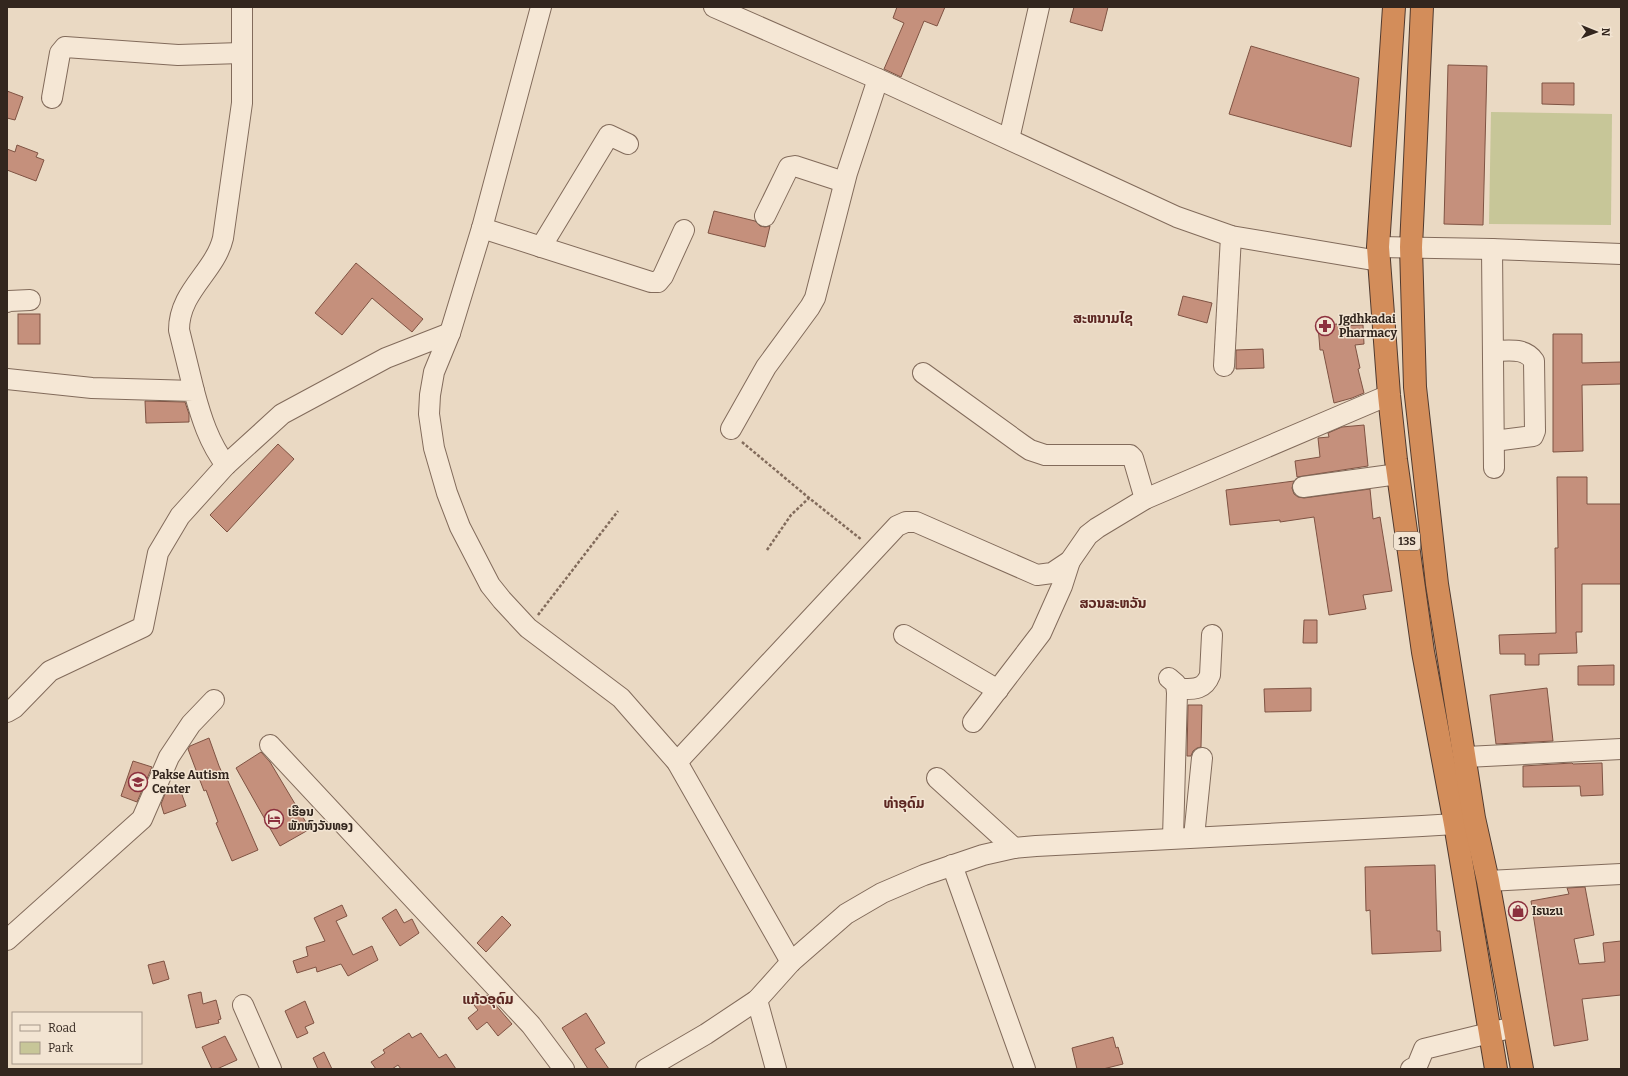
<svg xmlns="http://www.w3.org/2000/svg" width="1628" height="1076" viewBox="0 0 1628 1076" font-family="Bitter,'Noto Sans Lao',serif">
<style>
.green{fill:#c7c698}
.building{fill:#c5907c;stroke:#7f5343}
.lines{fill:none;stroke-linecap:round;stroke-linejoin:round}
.minor-casing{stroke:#826b5b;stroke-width:22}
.highway-casing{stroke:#503a2f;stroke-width:24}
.path{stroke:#826b5b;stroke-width:2.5;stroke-dasharray:3 2;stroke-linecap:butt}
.minor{stroke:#f5e7d5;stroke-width:20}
.highway{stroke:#d38d5a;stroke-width:22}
.labels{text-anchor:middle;stroke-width:3;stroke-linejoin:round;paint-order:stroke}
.shield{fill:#f2e4d2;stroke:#6c5f54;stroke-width:1}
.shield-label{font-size:11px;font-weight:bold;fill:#33261e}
.poi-label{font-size:12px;font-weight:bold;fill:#33261e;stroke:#f2e4d2;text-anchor:start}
.quarter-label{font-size:14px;font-weight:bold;fill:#5c2621;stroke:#f2e4d2}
</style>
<rect width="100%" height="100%" fill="#ead9c3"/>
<path class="green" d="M1491,112L1612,114L1611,225L1489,224Z"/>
<g class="building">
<path d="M897,7H945L937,26L924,21L901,77L884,69L904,23L893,18Z"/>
<path d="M1074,7H1108L1102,31L1070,22Z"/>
<path d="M1251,46L1359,78L1351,147L1229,114Z"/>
<path d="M1448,65L1487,66L1483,225L1444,224Z"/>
<path d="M1542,83H1574V105L1542,104Z"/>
<path d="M7,91L23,97L15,120L7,118Z"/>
<path d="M17,145L38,153L36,157L44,160L36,181L7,170V149L15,152Z"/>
<path d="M714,211L755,221L760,226L765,227L770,226L765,247L708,233Z"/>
<path d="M356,263L423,319L412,332L372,298L342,335L315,313Z"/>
<path d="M1183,296L1212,303L1207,323L1178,315Z"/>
<rect x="18" y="314" width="22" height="30"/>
<path d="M1337,324L1338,326L1363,325L1364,344L1355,345L1360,368L1358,369L1364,393L1352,398L1334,403L1323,350H1320L1318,326Z"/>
<path d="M1553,334H1582V363L1621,362V384L1582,385L1583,451L1553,452Z"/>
<path d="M1263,349L1264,368L1236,369V350Z"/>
<path d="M145,401L185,402L189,414V422L146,423Z"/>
<path d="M1364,425L1368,466L1297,477L1295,461L1320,457L1318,438L1329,437L1328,433L1342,427Z"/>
<path d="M278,444L294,459L227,532L210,515Z"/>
<path d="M1557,477H1587V504H1621V584H1582V632H1576L1577,653L1539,654V665H1525V654H1500L1499,635L1556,633L1555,548H1558Z"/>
<path d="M1294,481L1292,488L1294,494L1298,497L1304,498L1370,489L1373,519L1380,517L1392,591L1363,595L1366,609L1329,615L1314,517L1280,522V520L1230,525L1226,490Z"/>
<path d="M1304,620H1317V643H1303Z"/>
<path d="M1614,665V685H1578V666Z"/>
<path d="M1311,688V711L1265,712L1264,689Z"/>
<path d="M1547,688L1553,741L1496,744L1490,695Z"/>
<path d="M1188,705H1202L1201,747L1197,748L1193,751L1191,756H1187Z"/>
<path d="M209,738L219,766L223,775L225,774L258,850L232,861L216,823L218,822L206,790L204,791L188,749L190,746Z"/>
<path d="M261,752L270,762L310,829L280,846L236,768Z"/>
<path d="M133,761L152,767L137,802L121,796Z"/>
<path d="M1572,763L1573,764L1602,763L1603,795L1581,796L1580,786L1523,787V766Z"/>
<path d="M180,789L186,806L164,814L161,804L165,794Z"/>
<path d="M1435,865L1437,931H1440L1441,951L1372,954L1370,910L1366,911L1365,867Z"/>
<path d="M1585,887L1594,935L1574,939L1579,964L1605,962L1603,943L1621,941V995L1582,999L1588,1040L1554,1046L1531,901L1569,894L1567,888Z"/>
<path d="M342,905L347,916L336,921L353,955L372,946L378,960L348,976L341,964L317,972L316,967L297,973L293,961L308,956L306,947L325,941L314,918Z"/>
<path d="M396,909L404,923L412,919L419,933L400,946L382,918Z"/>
<path d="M502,916L511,925L486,952L477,943Z"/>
<path d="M164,961L169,979L153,984L148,965Z"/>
<path d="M201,992L203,1004L216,1000L221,1019L218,1020L219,1023L196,1028L188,995Z"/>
<path d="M487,995L512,1024L498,1036L487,1022L477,1030L468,1018L478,1010L474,1005Z"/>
<path d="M305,1001L314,1023L305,1027L308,1033L297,1038L285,1011Z"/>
<path d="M586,1013L605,1043L595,1049L609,1069H588L562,1028Z"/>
<path d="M409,1033L412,1038L421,1033L439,1058L446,1054L456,1069H401L398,1065L392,1069H376L371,1062L385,1053L383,1050Z"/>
<path d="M225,1036L237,1060L217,1069H212L202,1047Z"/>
<path d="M1113,1037L1116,1048L1118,1047L1123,1064L1103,1069H1077L1072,1048Z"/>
<path d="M324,1052L332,1069H318L313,1058Z"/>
</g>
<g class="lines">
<defs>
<g id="minor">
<path d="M541,7L482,228L450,333L434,372L430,395L429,414L434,448L447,493L460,527L490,585L502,600L528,628L621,698L677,762L791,962"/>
<path d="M714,7L878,79L1177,217L1231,236L1379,261"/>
<path d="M52,98L60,53L65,47L178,55L241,53"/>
<path d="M1009,139L1039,7"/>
<path d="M765,216L789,167L795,166L844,182"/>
<path d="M482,228L651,282H658L663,276L684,230"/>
<path d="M541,247L609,135L628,144"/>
<path d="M1378,247L1492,249L1621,254"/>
<path d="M1492,249L1494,468"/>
<path d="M7,302L9,301L30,300"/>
<path d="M1493,351C1508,351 1525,347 1534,361L1535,431L1533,436L1494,441"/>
<path d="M1224,366L1231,236"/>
<path d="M923,373L1024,446L1030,450L1045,455H1130L1133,458L1145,499"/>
<path d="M7,379L92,388L194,391C201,417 209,443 226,465"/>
<path d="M194,391L179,330C179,291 215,272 223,238L242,103V7"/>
<path d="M731,429L766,367L810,307L815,298L847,173L878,79"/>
<path d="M1303,487L1398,474"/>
<path d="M904,635L998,690"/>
<path d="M1169,678L1176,684L1177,693L1173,838"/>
<path d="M1177,689C1192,689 1204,691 1210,675L1212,635"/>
<path d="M7,712L14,708L50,671L143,627L158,553L180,516L226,465L282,414L386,358L450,333"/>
<path d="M973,722L1041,633L1062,586L1070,561"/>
<path d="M270,745L531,1025L564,1069"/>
<path d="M1466,757L1621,749"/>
<path d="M677,762L897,526L906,522H916L1037,575L1052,573L1070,561L1088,535L1097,528L1145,499L1389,395"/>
<path d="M937,778L1014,848"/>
<path d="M1194,837L1202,758"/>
<path d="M952,865L1025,1069"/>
<path d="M1488,881L1621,874"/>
<path d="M7,940L142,819L169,757L191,724L214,700"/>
<path d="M757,1000L776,1069"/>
<path d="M243,1005L271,1069"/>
<path d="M646,1069L706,1034L757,1000L791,962L846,914L882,893L924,875L983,855L1014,848L1036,846L1422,826L1455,824L1470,819"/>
<path d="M1411,1069L1417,1066L1424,1049L1514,1027"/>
</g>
<g id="highway">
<path d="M1394,7L1378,247L1389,395L1396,460L1423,652L1455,824L1496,1069"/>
<path d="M1422,7L1411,247L1415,387L1437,584L1474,818L1488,881L1522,1069"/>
</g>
</defs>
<use href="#minor" class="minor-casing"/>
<use href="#highway" class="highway-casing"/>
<g class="path">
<path d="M742,442L809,498"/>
<path d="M767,550L791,515L809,498L862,540"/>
<path d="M538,615L618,511"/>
</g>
<use href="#minor" class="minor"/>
<use href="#highway" class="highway"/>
</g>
<defs>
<symbol id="pharmacy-ring" viewBox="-11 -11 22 22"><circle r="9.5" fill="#f2e4d2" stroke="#8c303d" stroke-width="1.5"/><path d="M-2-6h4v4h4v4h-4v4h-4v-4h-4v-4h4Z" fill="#8c303d"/></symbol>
<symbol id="school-ring" viewBox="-11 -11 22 22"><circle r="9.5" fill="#f2e4d2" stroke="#8c303d" stroke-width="1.5"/><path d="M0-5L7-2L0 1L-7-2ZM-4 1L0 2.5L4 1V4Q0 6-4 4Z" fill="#8c303d"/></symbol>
<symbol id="hotel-ring" viewBox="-11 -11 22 22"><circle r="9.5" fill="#f2e4d2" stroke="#8c303d" stroke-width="1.5"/><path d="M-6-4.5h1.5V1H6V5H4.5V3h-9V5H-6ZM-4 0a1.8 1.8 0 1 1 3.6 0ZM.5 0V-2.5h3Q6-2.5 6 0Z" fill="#8c303d"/></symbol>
<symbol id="shop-ring" viewBox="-11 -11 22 22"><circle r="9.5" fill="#f2e4d2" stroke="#8c303d" stroke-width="1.5"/><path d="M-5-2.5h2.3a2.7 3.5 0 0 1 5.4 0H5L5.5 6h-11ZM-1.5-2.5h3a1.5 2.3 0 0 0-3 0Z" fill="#8c303d"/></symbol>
</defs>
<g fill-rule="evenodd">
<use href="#pharmacy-ring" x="1314" y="315" width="22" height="22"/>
<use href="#school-ring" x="127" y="771" width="22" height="22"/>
<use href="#hotel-ring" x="263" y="808" width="22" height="22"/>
<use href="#shop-ring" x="1507" y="900" width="22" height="22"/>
</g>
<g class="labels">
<rect class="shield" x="1394" y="532" width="26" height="18" rx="3"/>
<g class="shield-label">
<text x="1407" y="545">13S</text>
</g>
<g class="poi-label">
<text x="1339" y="323">Jgdhkadai<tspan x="1339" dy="14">Pharmacy</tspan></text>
<text x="152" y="779">Pakse Autism<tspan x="152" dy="14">Center</tspan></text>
<text x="288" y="816">ເຮືອນ<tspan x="288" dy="14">ພັກຫົງວັນທອງ</tspan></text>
<text x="1532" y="915">Isuzu</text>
</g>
<g class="quarter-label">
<text x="1103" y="323">ສະຫນາມໄຊ</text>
<text x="1113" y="608">ສວນສະຫວັນ</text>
<text x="904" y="808">ທ່າອຸດົມ</text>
<text x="488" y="1004">ແກ້ວອຸດົມ</text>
</g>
</g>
<rect width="1628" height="1076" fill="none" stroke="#33261e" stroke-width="16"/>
<rect x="12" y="1012" width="130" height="52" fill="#f2e4d2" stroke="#a6988a"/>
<rect x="20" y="1025" width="20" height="6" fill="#f5e7d5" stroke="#a6988a"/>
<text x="48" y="1032" font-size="12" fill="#33261e">Road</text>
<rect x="20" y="1042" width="20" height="12" fill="#c7c698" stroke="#a6988a"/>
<text x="48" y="1052" font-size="12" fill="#33261e">Park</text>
<g transform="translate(1596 32) rotate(91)" stroke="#f2e4d2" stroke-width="3" paint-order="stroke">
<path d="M0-3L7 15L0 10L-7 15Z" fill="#33261e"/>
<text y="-6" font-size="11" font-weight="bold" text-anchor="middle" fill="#33261e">N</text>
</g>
</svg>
